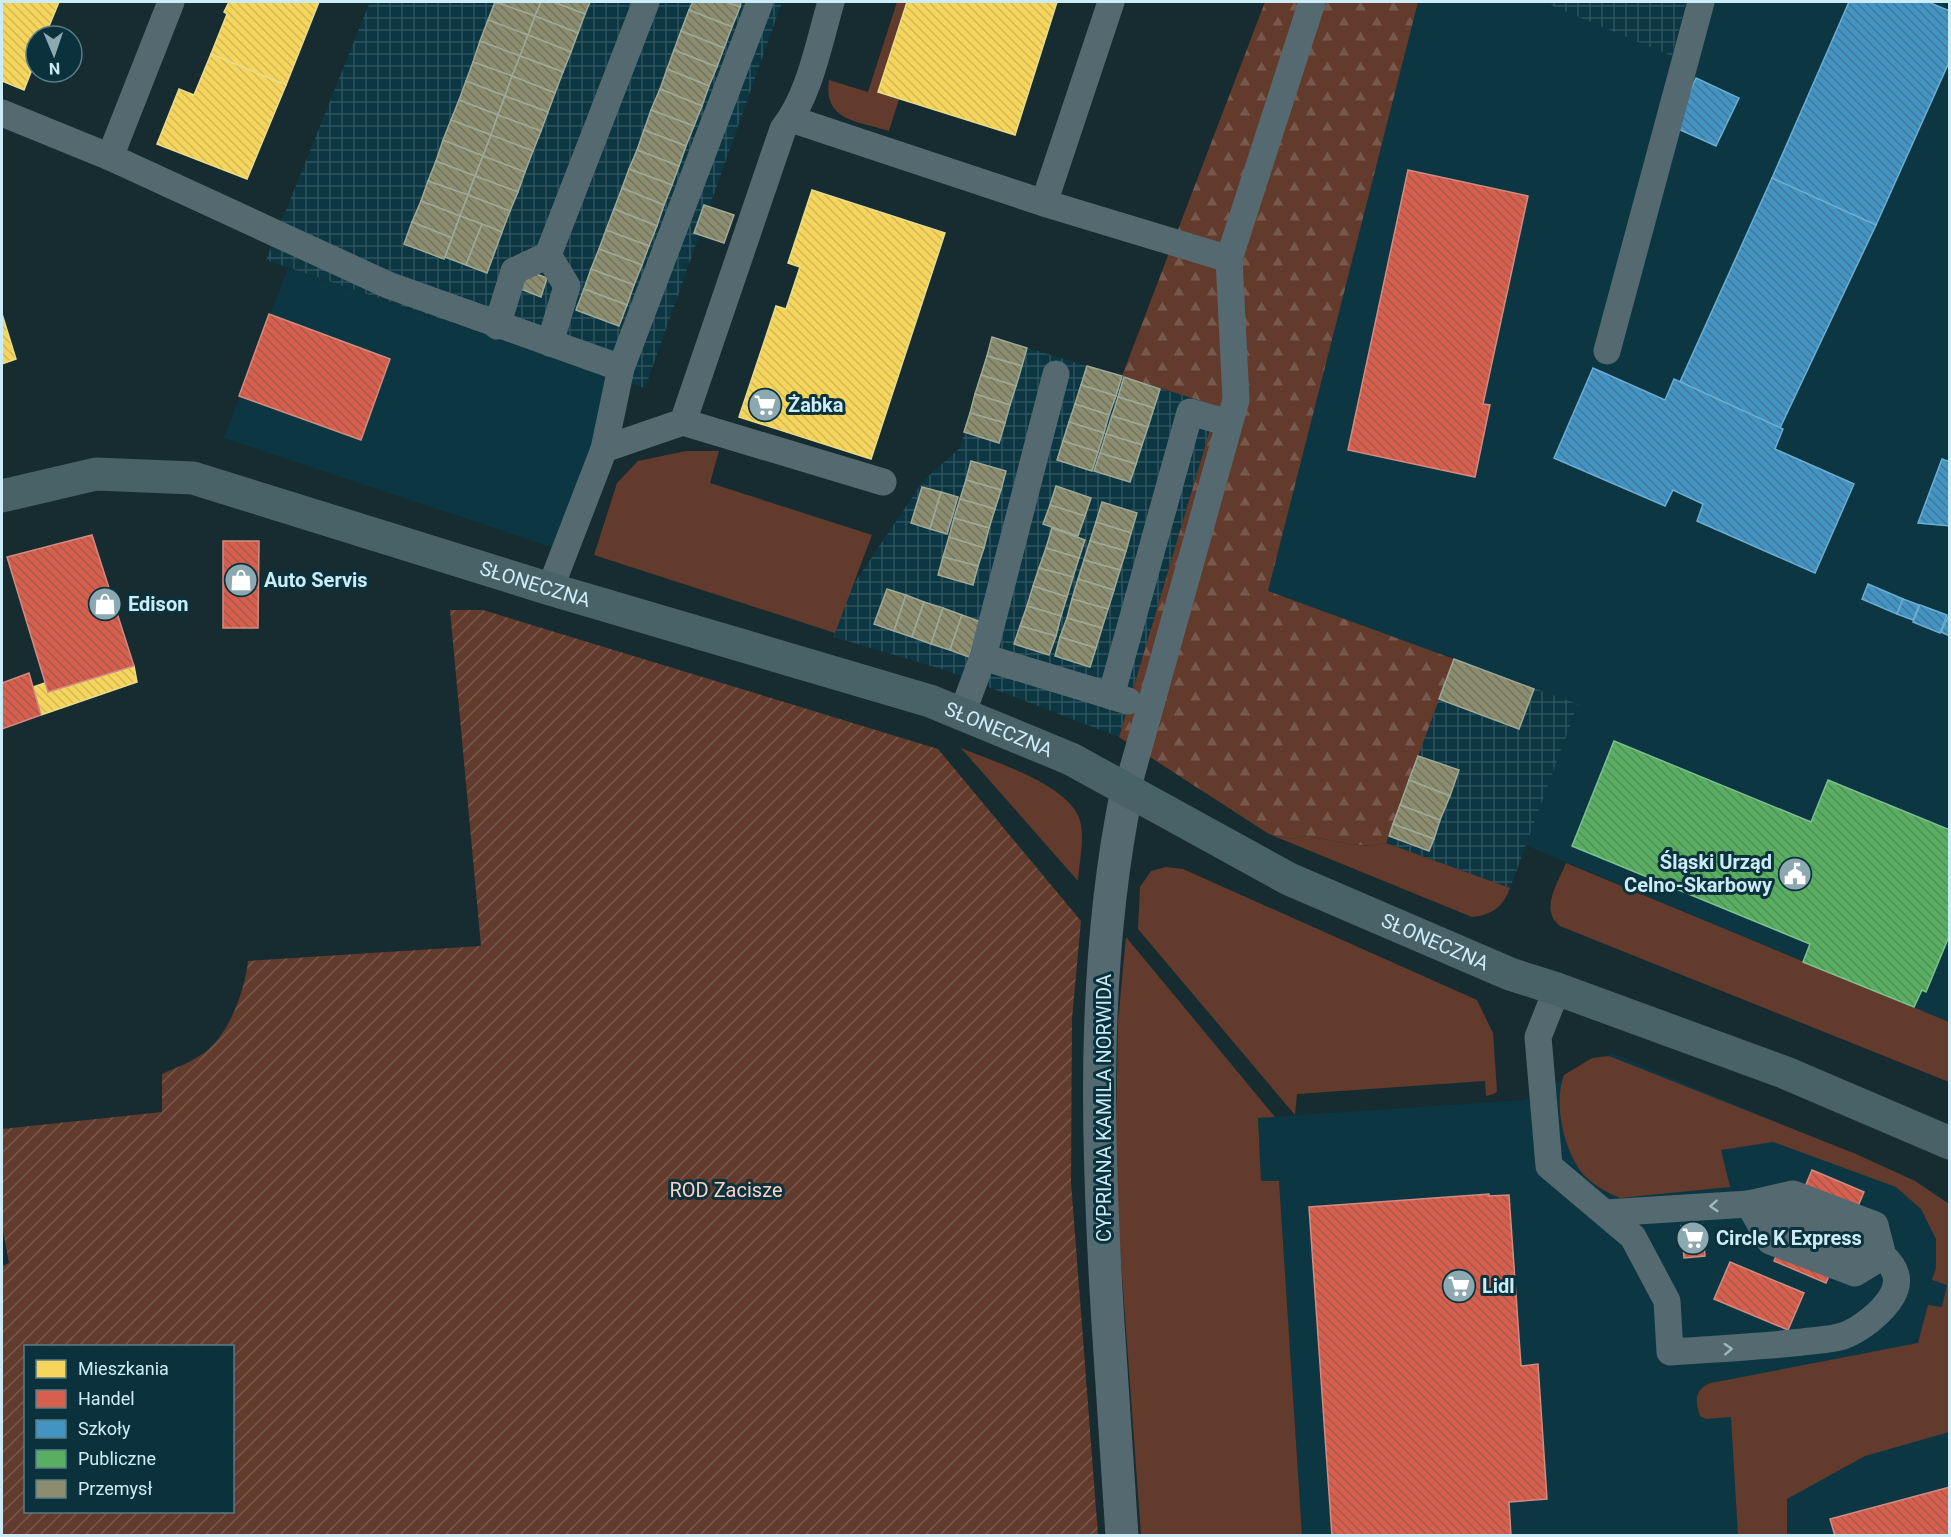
<svg xmlns="http://www.w3.org/2000/svg" width="1951" height="1537" viewBox="0 0 1951 1537" font-family="Roboto,sans-serif">
<style>
.built{fill:#0c3742}
.industrial{fill:url(#industrial-grid)}
.green{fill:#623b2d}
.forest{fill:url(#forest-firs)}
.garden{fill:url(#garden-furrows);fill-rule:evenodd}
.homes{fill:url(#homes-back-hatch);stroke:#e9dc8b;stroke-width:1.5}
.shops{fill:url(#shops-back-hatch);stroke:#d38a80;stroke-width:1.5}
.schools{fill:url(#schools-back-hatch);stroke:#6caed3;stroke-width:1.5}
.public{fill:url(#public-back-hatch);stroke:#7cc18e;stroke-width:1.5}
.industry{fill:url(#industry-back-hatch);stroke:#9fa997;stroke-width:1.5}
.lines{fill:none;stroke-linecap:round;stroke-linejoin:round}
.lane{stroke:#546a70;stroke-width:27}
.street{stroke:#546a70;stroke-width:33}
.secondary{stroke:#496268;stroke-width:33}
.oneway{stroke:#9cb9c2}
.labels{text-anchor:middle;stroke-width:6;stroke-linejoin:round;paint-order:stroke}
.poi-label{font-size:20px;font-weight:bold;fill:#ccedf8;stroke:#0b323c;text-anchor:start}
.street-label{font-size:20px;fill:#ccedf8;stroke:#0b323c}
.park-label{font-size:20px;fill:#fad2c4;stroke:#0b323c}
</style>
<defs>
<pattern id="industrial-grid" width="8" height="8" patternUnits="userSpaceOnUse" patternTransform="scale(1.5)"><rect width="8" height="8" fill="#0c3742"/><path d="M0 4h8M4 0v8" fill="none" stroke="#2e545e"/></pattern>
<pattern id="forest-firs" width="22" height="20" patternUnits="userSpaceOnUse" patternTransform="scale(1.5)"><rect width="22" height="20" fill="#623b2d"/><path d="M5 1l3.5 6h-7zM16 11l3.5 6h-7z" fill="#77584c"/></pattern>
<pattern id="garden-furrows" width="10" height="10" patternUnits="userSpaceOnUse" patternTransform="scale(1.5)"><rect width="10" height="10" fill="#623b2d"/><path d="M-1 1l2-2M0 10L10 0M9 11l2-2" fill="none" stroke="#77584c"/></pattern>
<pattern id="homes-back-hatch" width="6" height="6" patternUnits="userSpaceOnUse" patternTransform="scale(1.5)"><rect width="6" height="6" fill="#f6d55c"/><path d="M-1 5l2 2M0 0l6 6M5-1l2 2" fill="none" stroke="#d1b958"/></pattern>
<pattern id="shops-back-hatch" width="6" height="6" patternUnits="userSpaceOnUse" patternTransform="scale(1.5)"><rect width="6" height="6" fill="#d6604d"/><path d="M-1 5l2 2M0 0l6 6M5-1l2 2" fill="none" stroke="#a8584c"/></pattern>
<pattern id="schools-back-hatch" width="6" height="6" patternUnits="userSpaceOnUse" patternTransform="scale(1.5)"><rect width="6" height="6" fill="#4393c3"/><path d="M-1 5l2 2M0 0l6 6M5-1l2 2" fill="none" stroke="#417899"/></pattern>
<pattern id="public-back-hatch" width="6" height="6" patternUnits="userSpaceOnUse" patternTransform="scale(1.5)"><rect width="6" height="6" fill="#5aae61"/><path d="M-1 5l2 2M0 0l6 6M5-1l2 2" fill="none" stroke="#518f5a"/></pattern>
<pattern id="industry-back-hatch" width="6" height="6" patternUnits="userSpaceOnUse" patternTransform="scale(1.5)"><rect width="6" height="6" fill="#8c8c6e"/><path d="M-1 5l2 2M0 0l6 6M5-1l2 2" fill="none" stroke="#707461"/></pattern>
</defs>
<rect width="100%" height="100%" fill="#162c31"/>
<g class="built">
<path d="M1418,2H1543L1672,55L1686,2H1949V1022L1525,845L1578,704L1268,591Z"/>
<path d="M288,268L620,380L557,549L224,438Z"/>
<path d="M1612,1053L1915,1180L1949,1203V1535H1302L1279,1181H1261L1258,1118L1524,1100Z"/>
</g>
<g class="industrial">
<path d="M370,2H782L645,388L266,260Z"/>
<path d="M1543,2H1686L1672,56Z"/>
<path d="M992,337L1217,406L1119,737L942,669L834,637L849,591L924,480L960,448Z"/>
<path d="M1454,659L1578,704L1510,888L1386,843Z"/>
</g>
<g class="green">
<path d="M897,2H907L878,91L899,99L889,131C858,121 823,121 829,80L868,92Z"/>
<path d="M686,451H719L710,483L872,535L835,633L594,555L617,483L638,461Z"/>
<path d="M961,748C994,762 1076,786 1081,825C1084,843 1079,864 1078,881Z"/>
<path d="M1269,834L1291,839L1308,836L1349,844L1370,846L1386,843L1510,888C1503,907 1492,915 1472,917Z"/>
<path d="M1566,863L1949,1022V1082L1560,926C1539,910 1558,883 1566,863Z"/>
<path d="M1166,867L1183,869L1477,1000L1493,1033L1497,1091L1494,1094L1486,1096L1485,1081L1297,1094L1295,1115L1138,929L1140,887L1151,871Z"/>
<path d="M1126,937L1275,1117L1258,1118L1261,1181H1279L1302,1535H1141L1115,1179L1118,1022Z"/>
<path d="M1609,1056L1856,1154L1915,1181L1949,1204V1432L1865,1456L1787,1499V1535H1738L1731,1417L1706,1419L1700,1416C1695,1401 1694,1389 1711,1383L1918,1343L1928,1305L1942,1307L1947,1285L1932,1280L1936,1268V1239L1921,1209L1896,1187L1773,1142L1721,1150L1730,1187L1620,1198C1606,1192 1595,1186 1584,1175C1564,1152 1553,1104 1564,1075L1592,1058Z"/>
</g>
<path class="forest" d="M1265,2H1418L1268,591L1454,659L1386,843L1371,846L1349,844L1308,836L1291,839L1269,834L1119,737L1217,406L1122,376Z"/>
<path class="garden" d="M450,610H483L938,749L1081,921L1072,1019L1071,1182L1098,1535H2V1266L9,1263L2,1226V1129L162,1112V1074C175,1068 189,1063 201,1055C228,1038 245,991 248,961L481,946ZM26,1346H232V1512H26Z"/>
<g class="homes">
<path d="M2,2H59L45,36H36V59L24,90L2,81Z"/>
<path d="M229,2H319L286,85L211,54L227,14L224,12Z"/>
<path d="M907,2H1057L1015,135L878,92Z"/>
<path d="M211,54L286,85L247,179L157,144L179,89L194,95Z"/>
<path d="M812,190L945,233L871,459L739,417L776,306L786,309L800,267L788,263Z"/>
<path d="M2,314L16,359L2,364Z"/>
<path d="M134,666L137,682L41,715L33,687L45,683L48,692Z"/>
</g>
<g class="shops">
<path d="M1408,170L1528,196L1483,404L1490,405L1475,477L1348,450Z"/>
<path d="M269,314L390,359L361,440L239,396Z"/>
<path d="M92,535L134,666L48,692L7,557Z"/>
<path d="M223,541H259L258,628H223Z"/>
<path d="M29,673L41,715L2,729V683Z"/>
<path d="M1812,1170L1864,1192L1826,1283L1774,1261Z"/>
<path d="M1489,1194V1196L1509,1195L1521,1366L1538,1364L1547,1499L1509,1502L1511,1536H1332L1309,1207Z"/>
<path d="M1702,1224L1705,1256L1684,1258L1681,1226Z"/>
<path d="M1730,1262L1804,1293L1788,1330L1714,1299Z"/>
<path d="M1950,1487V1536H1835L1830,1519Z"/>
</g>
<g class="schools">
<path d="M1849,2H1928L1950,11V60L1876,225L1772,178Z"/>
<path d="M1696,78L1739,98L1716,146L1674,127Z"/>
<path d="M1772,178L1876,225L1780,428L1680,382Z"/>
<path d="M1593,368L1665,400L1674,379L1783,429L1775,449L1854,484L1815,573L1697,521L1703,504L1673,490L1665,506L1554,458Z"/>
<path d="M1942,459L1950,462V526L1918,523Z"/>
<path d="M1868,584L1903,599L1897,614L1862,599Z"/>
<path d="M1903,599L1919,605L1913,620L1897,614Z"/>
<path d="M1920,605L1947,615L1940,633L1913,622Z"/>
<path d="M1948,617L1950,618V636L1941,632Z"/>
</g>
<path class="public" d="M1614,741L1811,822L1828,780L1950,830V934L1926,992L1922,990L1914,1007L1803,962L1810,944L1572,846Z"/>
<g class="industry">
<path d="M495,2H541L535,16Z"/>
<path d="M495,2L535,16L528,35L488,20Z"/>
<path d="M541,2H554L585,14L578,33L535,16Z"/>
<path d="M554,2H590L585,14Z"/>
<path d="M693,2H727L740,7L732,27L689,10Z"/>
<path d="M727,2H741L740,7Z"/>
<path d="M689,10L732,27L724,48L681,31Z"/>
<path d="M535,16L578,33L571,52L528,35Z"/>
<path d="M488,20L528,35L520,56L480,41Z"/>
<path d="M681,31L724,48L717,67L674,50Z"/>
<path d="M528,35L571,52L563,72L520,56Z"/>
<path d="M480,41L520,56L512,76L473,62Z"/>
<path d="M674,50L717,67L709,86L667,69Z"/>
<path d="M520,56L563,72L555,93L512,76Z"/>
<path d="M473,62L512,76L505,96L466,81Z"/>
<path d="M667,69L709,86L702,106L660,89Z"/>
<path d="M512,76L555,93L548,112L505,96Z"/>
<path d="M466,81L505,96L498,115L459,100Z"/>
<path d="M660,89L702,106L694,126L651,110Z"/>
<path d="M505,96L548,112L541,131L498,115Z"/>
<path d="M459,100L498,115L491,135L451,120Z"/>
<path d="M651,110L694,126L686,146L644,130Z"/>
<path d="M498,115L541,131L533,151L491,135Z"/>
<path d="M451,120L491,135L483,156L443,140Z"/>
<path d="M644,130L686,146L679,166L637,150Z"/>
<path d="M491,135L533,151L525,172L483,156Z"/>
<path d="M443,140L483,156L475,176L436,161Z"/>
<path d="M637,150L679,166L672,185L629,169Z"/>
<path d="M483,156L525,172L518,192L475,176Z"/>
<path d="M436,161L475,176L468,195L428,181Z"/>
<path d="M629,169L672,185L664,205L622,188Z"/>
<path d="M475,176L518,192L510,211L468,195Z"/>
<path d="M428,181L468,195L460,216L421,201Z"/>
<path d="M622,188L664,205L657,226L614,209Z"/>
<path d="M468,195L510,211L502,232L460,216Z"/>
<path d="M421,201L460,216L452,238L412,222Z"/>
<path d="M704,205L734,215L724,243L694,233Z"/>
<path d="M614,209L657,226L649,246L606,230Z"/>
<path d="M460,216L482,224L466,265L445,257Z"/>
<path d="M412,222L452,238L444,259L404,244Z"/>
<path d="M482,224L502,232L487,273L466,265Z"/>
<path d="M606,230L649,246L642,265L599,249Z"/>
<path d="M599,249L642,265L634,285L591,269Z"/>
<path d="M591,269L634,285L627,305L584,289Z"/>
<path d="M528,271L547,278L541,297L521,289Z"/>
<path d="M584,289L627,305L619,326L576,310Z"/>
<path d="M992,337L1027,348L1022,366L987,356Z"/>
<path d="M987,356L1022,366L1016,386L981,375Z"/>
<path d="M1087,366L1122,376L1116,396L1081,385Z"/>
<path d="M981,375L1016,386L1010,405L975,394Z"/>
<path d="M1124,377L1160,389L1154,408L1118,397Z"/>
<path d="M1081,385L1116,396L1109,415L1075,404Z"/>
<path d="M975,394L1010,405L1005,423L970,413Z"/>
<path d="M1118,397L1154,408L1148,427L1112,416Z"/>
<path d="M1075,404L1109,415L1104,433L1069,422Z"/>
<path d="M970,413L1005,423L999,443L964,432Z"/>
<path d="M1112,416L1148,427L1142,445L1106,434Z"/>
<path d="M1069,422L1104,433L1098,452L1063,441Z"/>
<path d="M1106,434L1142,445L1136,464L1100,453Z"/>
<path d="M1063,441L1098,452L1092,471L1057,460Z"/>
<path d="M1100,453L1136,464L1130,482L1094,471Z"/>
<path d="M971,461L1006,471L1001,490L966,480Z"/>
<path d="M966,480L1001,490L995,509L960,499Z"/>
<path d="M1056,486L1091,498L1085,516L1050,505Z"/>
<path d="M922,487L941,492L930,529L911,523Z"/>
<path d="M941,492L958,497L947,534L930,529Z"/>
<path d="M960,499L995,509L989,528L954,518Z"/>
<path d="M1102,502L1137,513L1131,533L1096,522Z"/>
<path d="M1050,505L1085,516L1078,536L1043,524Z"/>
<path d="M954,518L989,528L984,548L949,537Z"/>
<path d="M1096,522L1131,533L1126,551L1090,541Z"/>
<path d="M1052,528L1085,540L1079,558L1046,548Z"/>
<path d="M949,537L984,548L978,566L943,557Z"/>
<path d="M1090,541L1126,551L1120,570L1084,560Z"/>
<path d="M1046,548L1079,558L1073,577L1039,568Z"/>
<path d="M943,557L978,566L973,585L938,575Z"/>
<path d="M1084,560L1120,570L1114,590L1078,579Z"/>
<path d="M1039,568L1073,577L1067,597L1033,586Z"/>
<path d="M1078,579L1114,590L1108,609L1072,599Z"/>
<path d="M1033,586L1067,597L1061,616L1027,606Z"/>
<path d="M887,589L906,595L894,631L874,624Z"/>
<path d="M906,595L924,602L912,637L894,631Z"/>
<path d="M1072,599L1108,609L1102,628L1067,618Z"/>
<path d="M924,602L943,608L931,644L912,637Z"/>
<path d="M1027,606L1061,616L1056,636L1020,626Z"/>
<path d="M943,608L962,615L950,650L931,644Z"/>
<path d="M962,615L981,622L969,657L950,650Z"/>
<path d="M1067,618L1102,628L1096,648L1060,637Z"/>
<path d="M1020,626L1056,636L1049,655L1014,644Z"/>
<path d="M1060,637L1096,648L1090,667L1055,656Z"/>
<path d="M1454,659L1534,689L1519,729L1439,699Z"/>
<path d="M1418,756L1459,770L1450,796L1409,780Z"/>
<path d="M1409,780L1450,796L1440,820L1400,805Z"/>
<path d="M1400,805L1440,820L1434,839L1393,824Z"/>
<path d="M1393,824L1434,839L1429,851L1389,836Z"/>
</g>
<g class="lines">
<g class="lane">
<path d="M2,113L110,157L388,285L621,368L760,2"/>
<path d="M791,119L1044,203L1111,2"/>
<path d="M110,157L171,2"/>
<path d="M1044,203L1229,259"/>
<path d="M497,326L514,271L548,255"/>
<path d="M550,343L567,286L548,255L646,2"/>
<path d="M1607,351L1701,2"/>
<path d="M683,422L883,482"/>
<path d="M604,449L683,422L783,129C810,95 819,42 831,2"/>
<path d="M550,589L604,449L621,368"/>
<path d="M983,657L1128,701"/>
<path d="M1111,696L1190,412L1229,423"/>
<path d="M962,714L983,657L1056,374"/>
<path d="M1127,790L1236,400L1229,259L1312,2"/>
<path d="M1557,989L1538,1037L1549,1166L1633,1237L1667,1301L1670,1352C1714,1349 1758,1347 1802,1342C1816,1340 1830,1340 1843,1336C1860,1330 1883,1312 1892,1296C1901,1280 1896,1268 1883,1256L1749,1204L1605,1213"/>
<path d="M1793,1194L1875,1225L1883,1256L1855,1273L1770,1241L1749,1204Z"/>
</g>
<path class="street" d="M1122,1536C1117,1465 1113,1394 1108,1323C1097,1146 1091,965 1127,790"/>
<path class="secondary" id="s1" d="M2,496L96,474L193,478L550,589L930,701L1071,759L1289,879L1510,974L1557,989L1786,1073L1950,1143"/>
</g>
<defs><path id="oneway-chevron" d="M-2-3.5L2.5 0L-2 3.5" fill="none" stroke-width="1.6" stroke-linecap="round" stroke-linejoin="round" transform="scale(1.5)"/></defs>
<g class="oneway">
<use href="#oneway-chevron" transform="translate(1714 1206) rotate(176)"/>
<use href="#oneway-chevron" transform="translate(1728 1349) rotate(-3)"/>
</g>
<defs>
<symbol id="supermarket-disc" viewBox="-11 -11 22 22"><circle r="9.5" fill="#8ca9b2" stroke="#0b323c"/><path d="M-6-5.5h2.5l.6 2H6L4.5 2H-2.5L-4.4-4H-6ZM-1.5 3.2a1.3 1.3 0 1 0 .1 0ZM3 3.2a1.3 1.3 0 1 0 .1 0Z" fill="#fff"/></symbol>
<symbol id="shop-disc" viewBox="-11 -11 22 22"><circle r="9.5" fill="#8ca9b2" stroke="#0b323c"/><path d="M-5-2.5h2.3a2.7 3.5 0 0 1 5.4 0H5L5.5 6h-11ZM-1.5-2.5h3a1.5 2.3 0 0 0-3 0Z" fill="#fff"/></symbol>
<symbol id="civic-disc" viewBox="-11 -11 22 22"><circle r="9.5" fill="#8ca9b2" stroke="#0b323c"/><path d="M-.6-6.5H3V-4.5H.6V-3L4-1V1h2V6H-6V1h2V-1L-.6-3ZM-1.2 2.5V6h2.4V2.5Z" fill="#fff"/></symbol>
</defs>
<g fill-rule="evenodd">
<use href="#supermarket-disc" x="746" y="386" width="38" height="38"/>
<use href="#shop-disc" x="222" y="561" width="38" height="38"/>
<use href="#shop-disc" x="86" y="585" width="38" height="38"/>
<use href="#civic-disc" x="1776" y="855" width="38" height="38"/>
<use href="#supermarket-disc" x="1674" y="1219" width="38" height="38"/>
<use href="#supermarket-disc" x="1440" y="1267" width="38" height="38"/>
</g>
<g class="labels">
<g class="poi-label">
<text x="788" y="412">Żabka</text>
<text x="264" y="587">Auto Servis</text>
<text x="128" y="611">Edison</text>
<text x="1772" y="869" text-anchor="end">Śląski Urząd<tspan x="1772" dy="23">Celno-Skarbowy</tspan></text>
<text x="1716" y="1245">Circle K Express</text>
<text x="1482" y="1293">Lidl</text>
</g>
<g class="street-label">
<text dy="7" stroke="none"><textPath href="#s1" startOffset="552">SŁONECZNA</textPath></text>
<text dy="7" stroke="none"><textPath href="#s1" startOffset="1038">SŁONECZNA</textPath></text>
<text dy="7" stroke="none"><textPath href="#s1" startOffset="1524">SŁONECZNA</textPath></text>
<text transform="translate(1104 1108) rotate(-90)" y="7">CYPRIANA KAMILA NORWIDA</text>
</g>
<g class="park-label">
<text x="726" y="1197">ROD Zacisze</text>
</g>
</g>
<rect width="1951" height="1537" fill="none" stroke="#ccedf8" stroke-width="6"/>
<rect x="24" y="1345" width="210" height="168" fill="#0b323c" stroke="#587d87" stroke-width="1.5"/>
<rect x="36" y="1360" width="30" height="18" fill="#f6d55c" stroke="#587d87" stroke-width="1.5"/>
<text x="78" y="1375" font-size="18" fill="#ccedf8">Mieszkania</text>
<rect x="36" y="1390" width="30" height="18" fill="#d6604d" stroke="#587d87" stroke-width="1.5"/>
<text x="78" y="1405" font-size="18" fill="#ccedf8">Handel</text>
<rect x="36" y="1420" width="30" height="18" fill="#4393c3" stroke="#587d87" stroke-width="1.5"/>
<text x="78" y="1435" font-size="18" fill="#ccedf8">Szkoły</text>
<rect x="36" y="1450" width="30" height="18" fill="#5aae61" stroke="#587d87" stroke-width="1.5"/>
<text x="78" y="1465" font-size="18" fill="#ccedf8">Publiczne</text>
<rect x="36" y="1480" width="30" height="18" fill="#8c8c6e" stroke="#587d87" stroke-width="1.5"/>
<text x="78" y="1495" font-size="18" fill="#ccedf8">Przemysł</text>
<g transform="translate(54 54) rotate(178)"><circle r="28" fill="#0b323c" stroke="#587d87" stroke-width="1.5"/>
<path d="M0-4.5L10 22L0 15L-10 22Z" fill="#8ca9b2"/>
<text y="-9" font-size="16" font-weight="bold" text-anchor="middle" fill="#ccedf8">N</text>
</g>
</svg>
